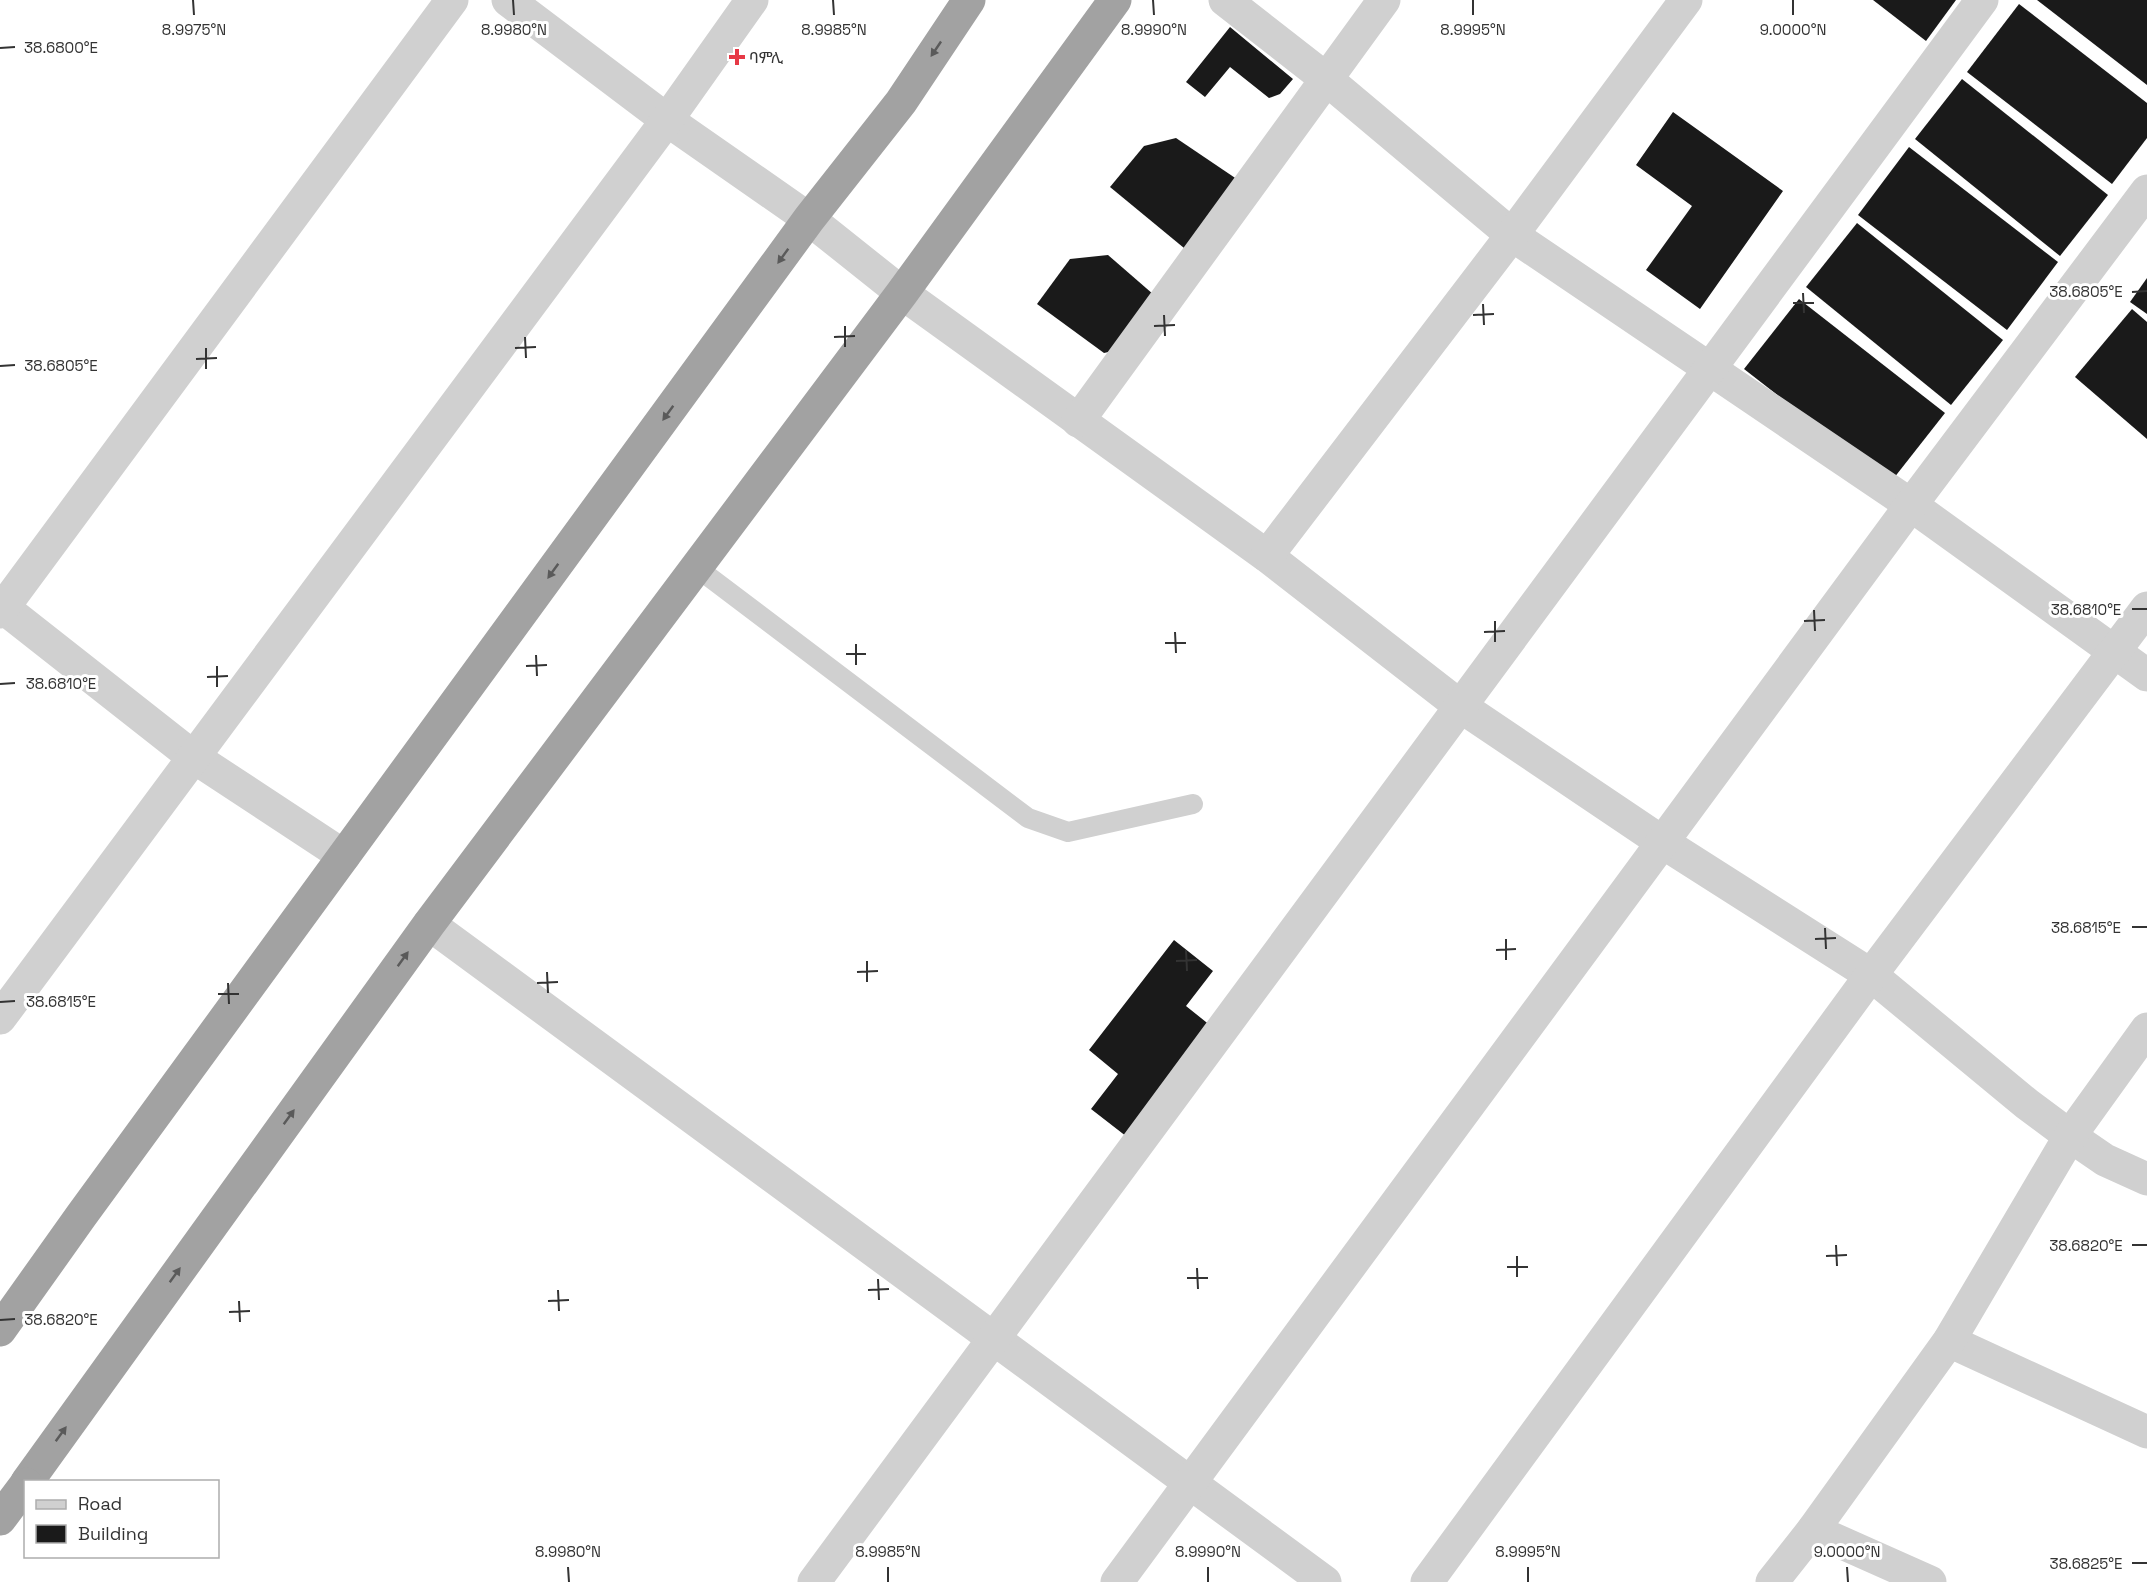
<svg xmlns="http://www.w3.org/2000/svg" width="2147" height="1582" viewBox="0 0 2147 1582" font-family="'Space Grotesk','Noto Sans Ethiopic',sans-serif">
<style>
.building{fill:#1a1a1a}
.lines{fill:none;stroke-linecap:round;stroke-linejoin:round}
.service{stroke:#d0d0d0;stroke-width:20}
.minor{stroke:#d0d0d0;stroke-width:33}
.trunk{stroke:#a2a2a2;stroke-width:33}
.oneway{fill:#5a5a5a}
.ticks{fill:none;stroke:#333;stroke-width:2}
.poi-dot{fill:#e63946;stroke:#fff;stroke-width:2}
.labels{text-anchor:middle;stroke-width:6;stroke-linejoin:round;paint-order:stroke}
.poi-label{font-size:16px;fill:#333;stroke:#fff;text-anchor:start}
.ticks-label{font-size:15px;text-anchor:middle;fill:#333;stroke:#fff;stroke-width:6;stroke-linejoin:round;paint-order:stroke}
</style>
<rect width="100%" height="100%" fill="#fff"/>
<g class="building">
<path d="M1873,0H1956L1926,41Z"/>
<path d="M2037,0H2147V85Z"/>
<path d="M2019,4L2147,103V138L2112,184L1967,72Z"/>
<path d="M1230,27L1293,79L1280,94L1269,98L1230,67L1205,97L1186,82Z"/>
<path d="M1962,79L2108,195L2060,256L1915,139Z"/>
<path d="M1673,112L1783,191L1700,309L1646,270L1692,206L1636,165Z"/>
<path d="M1176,138L1253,190L1184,248L1110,187L1144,146Z"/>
<path d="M1909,147L2058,262L2007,330L1858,215Z"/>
<path d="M1857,223L2003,340L1951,405L1806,287Z"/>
<path d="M1108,255L1161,301L1144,344L1104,353L1037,304L1070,259Z"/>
<path d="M2147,278V314L2130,302Z"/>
<path d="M1799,299L1945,413L1890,483L1744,369Z"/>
<path d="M2132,309L2147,322V439L2075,377Z"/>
<path d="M1174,940L1213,971L1186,1006L1216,1030L1131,1140L1091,1109L1118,1074L1089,1050Z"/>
</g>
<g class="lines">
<path class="service" d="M696,567L1028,818L1068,832L1193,804"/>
<g class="minor">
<path d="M508,0L667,120L809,219L902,293L1267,556L1460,706L1662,842L1871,975L2027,1104L2070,1136L2105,1160L2147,1179"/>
<path d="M1225,0L1325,78L1512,235L1911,505L2147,675"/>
<path d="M1078,421L1384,0"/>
<path d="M1267,556L1512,235L1686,0"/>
<path d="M0,605L192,756L344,856"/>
<path d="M0,612L452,0"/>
<path d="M429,924L1325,1582"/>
<path d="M0,1018L667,120L752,0"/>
<path d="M1949,1341L2147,1432"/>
<path d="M1813,1530L1930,1582"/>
<path d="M814,1582C1207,1058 1589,525 1982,0"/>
<path d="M1117,1582L1911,505L2147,191"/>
<path d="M1427,1582L1871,975L2147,608"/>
<path d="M1772,1582L1813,1530L1949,1341L2070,1136L2147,1029"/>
</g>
<g class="trunk">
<path d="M0,1330L81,1216L809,219L901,102L969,0"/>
<path d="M27,1482L429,924L902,293L1115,0"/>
<path d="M0,1519L26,1484"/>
</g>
</g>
<defs><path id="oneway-solid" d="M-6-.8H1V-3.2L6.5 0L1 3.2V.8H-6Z" transform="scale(1.5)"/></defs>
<g class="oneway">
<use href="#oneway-solid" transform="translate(936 49) rotate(124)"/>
<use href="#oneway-solid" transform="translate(783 256) rotate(126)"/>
<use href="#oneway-solid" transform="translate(668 413) rotate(126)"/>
<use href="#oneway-solid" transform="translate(553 571) rotate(126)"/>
<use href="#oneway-solid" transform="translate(403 959) rotate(-54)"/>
<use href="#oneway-solid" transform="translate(289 1117) rotate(-54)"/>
<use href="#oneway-solid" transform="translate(175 1275) rotate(-54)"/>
<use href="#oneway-solid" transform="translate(61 1434) rotate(-54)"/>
</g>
<path class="ticks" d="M193,0L194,15M513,0L514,15M833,0L834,15M1153,0L1154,15M1473,0V15M1793,0V15M0,48L15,47M2132,292L2147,291M1803,293L1804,313M1793,303H1814M1483,304L1484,325M1164,315L1165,336M1473,315L1494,314M845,326V347M1154,326L1175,325M525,337L526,358M834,337L855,336M206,348V369M515,348L536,347M196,359L217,358M0,366L15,365M2132,609H2147M1814,610L1815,631M1495,621V642M1804,621L1825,620M1175,632L1176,653M1484,632L1505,631M1165,643H1186M856,644V665M846,654H866M536,655L537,676M217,666V687M526,666L547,665M207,677L228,676M0,684L15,683M2132,927H2147M1825,928L1826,949M1506,939V960M1815,939L1836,938M1186,950L1187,971M1496,950L1516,949M867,961V982M1176,961L1197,960M547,972L548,993M857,972L878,971M228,983L229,1004M537,983L558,982M218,994H239M0,1002L15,1001M1836,1245L1837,1266M2132,1245H2147M1517,1256V1277M1826,1256L1847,1255M1507,1267H1528M1197,1268L1198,1289M1187,1278H1208M878,1279L879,1300M558,1290L559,1311M868,1290L889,1289M239,1301L240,1322M548,1301L569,1300M229,1312L250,1311M0,1320L15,1319M2132,1563H2147M568,1567L569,1582M888,1567V1582M1208,1567V1582M1528,1567V1582M1847,1567L1848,1582"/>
<path class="poi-dot" d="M734 48h6v6h6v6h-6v6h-6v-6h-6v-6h6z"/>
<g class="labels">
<g class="poi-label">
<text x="749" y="63">ባምሊ</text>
</g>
</g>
<g class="ticks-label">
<text x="194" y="35">8.9975°N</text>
<text x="514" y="35">8.9980°N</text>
<text x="834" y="35">8.9985°N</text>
<text x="1154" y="35">8.9990°N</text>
<text x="1473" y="35">8.9995°N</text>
<text x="1793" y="35">9.0000°N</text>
<text x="61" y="53">38.6800°E</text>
<text x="2086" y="297">38.6805°E</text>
<text x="61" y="371">38.6805°E</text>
<text x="2086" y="615">38.6810°E</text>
<text x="61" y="689">38.6810°E</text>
<text x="2086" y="933">38.6815°E</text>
<text x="61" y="1007">38.6815°E</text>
<text x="2086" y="1251">38.6820°E</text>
<text x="61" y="1325">38.6820°E</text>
<text x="568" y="1557">8.9980°N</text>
<text x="888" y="1557">8.9985°N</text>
<text x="1208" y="1557">8.9990°N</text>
<text x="1528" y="1557">8.9995°N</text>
<text x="1847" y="1557">9.0000°N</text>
<text x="2086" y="1569">38.6825°E</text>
</g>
<rect x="24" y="1480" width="195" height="78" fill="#ffffff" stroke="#adadad" stroke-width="1.5"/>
<rect x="36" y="1500" width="30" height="9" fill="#d0d0d0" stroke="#adadad" stroke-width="1.5"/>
<text x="78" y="1510" font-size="18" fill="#333333">Road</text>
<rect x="36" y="1525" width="30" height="18" fill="#1a1a1a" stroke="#adadad" stroke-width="1.5"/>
<text x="78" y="1540" font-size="18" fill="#333333">Building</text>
</svg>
